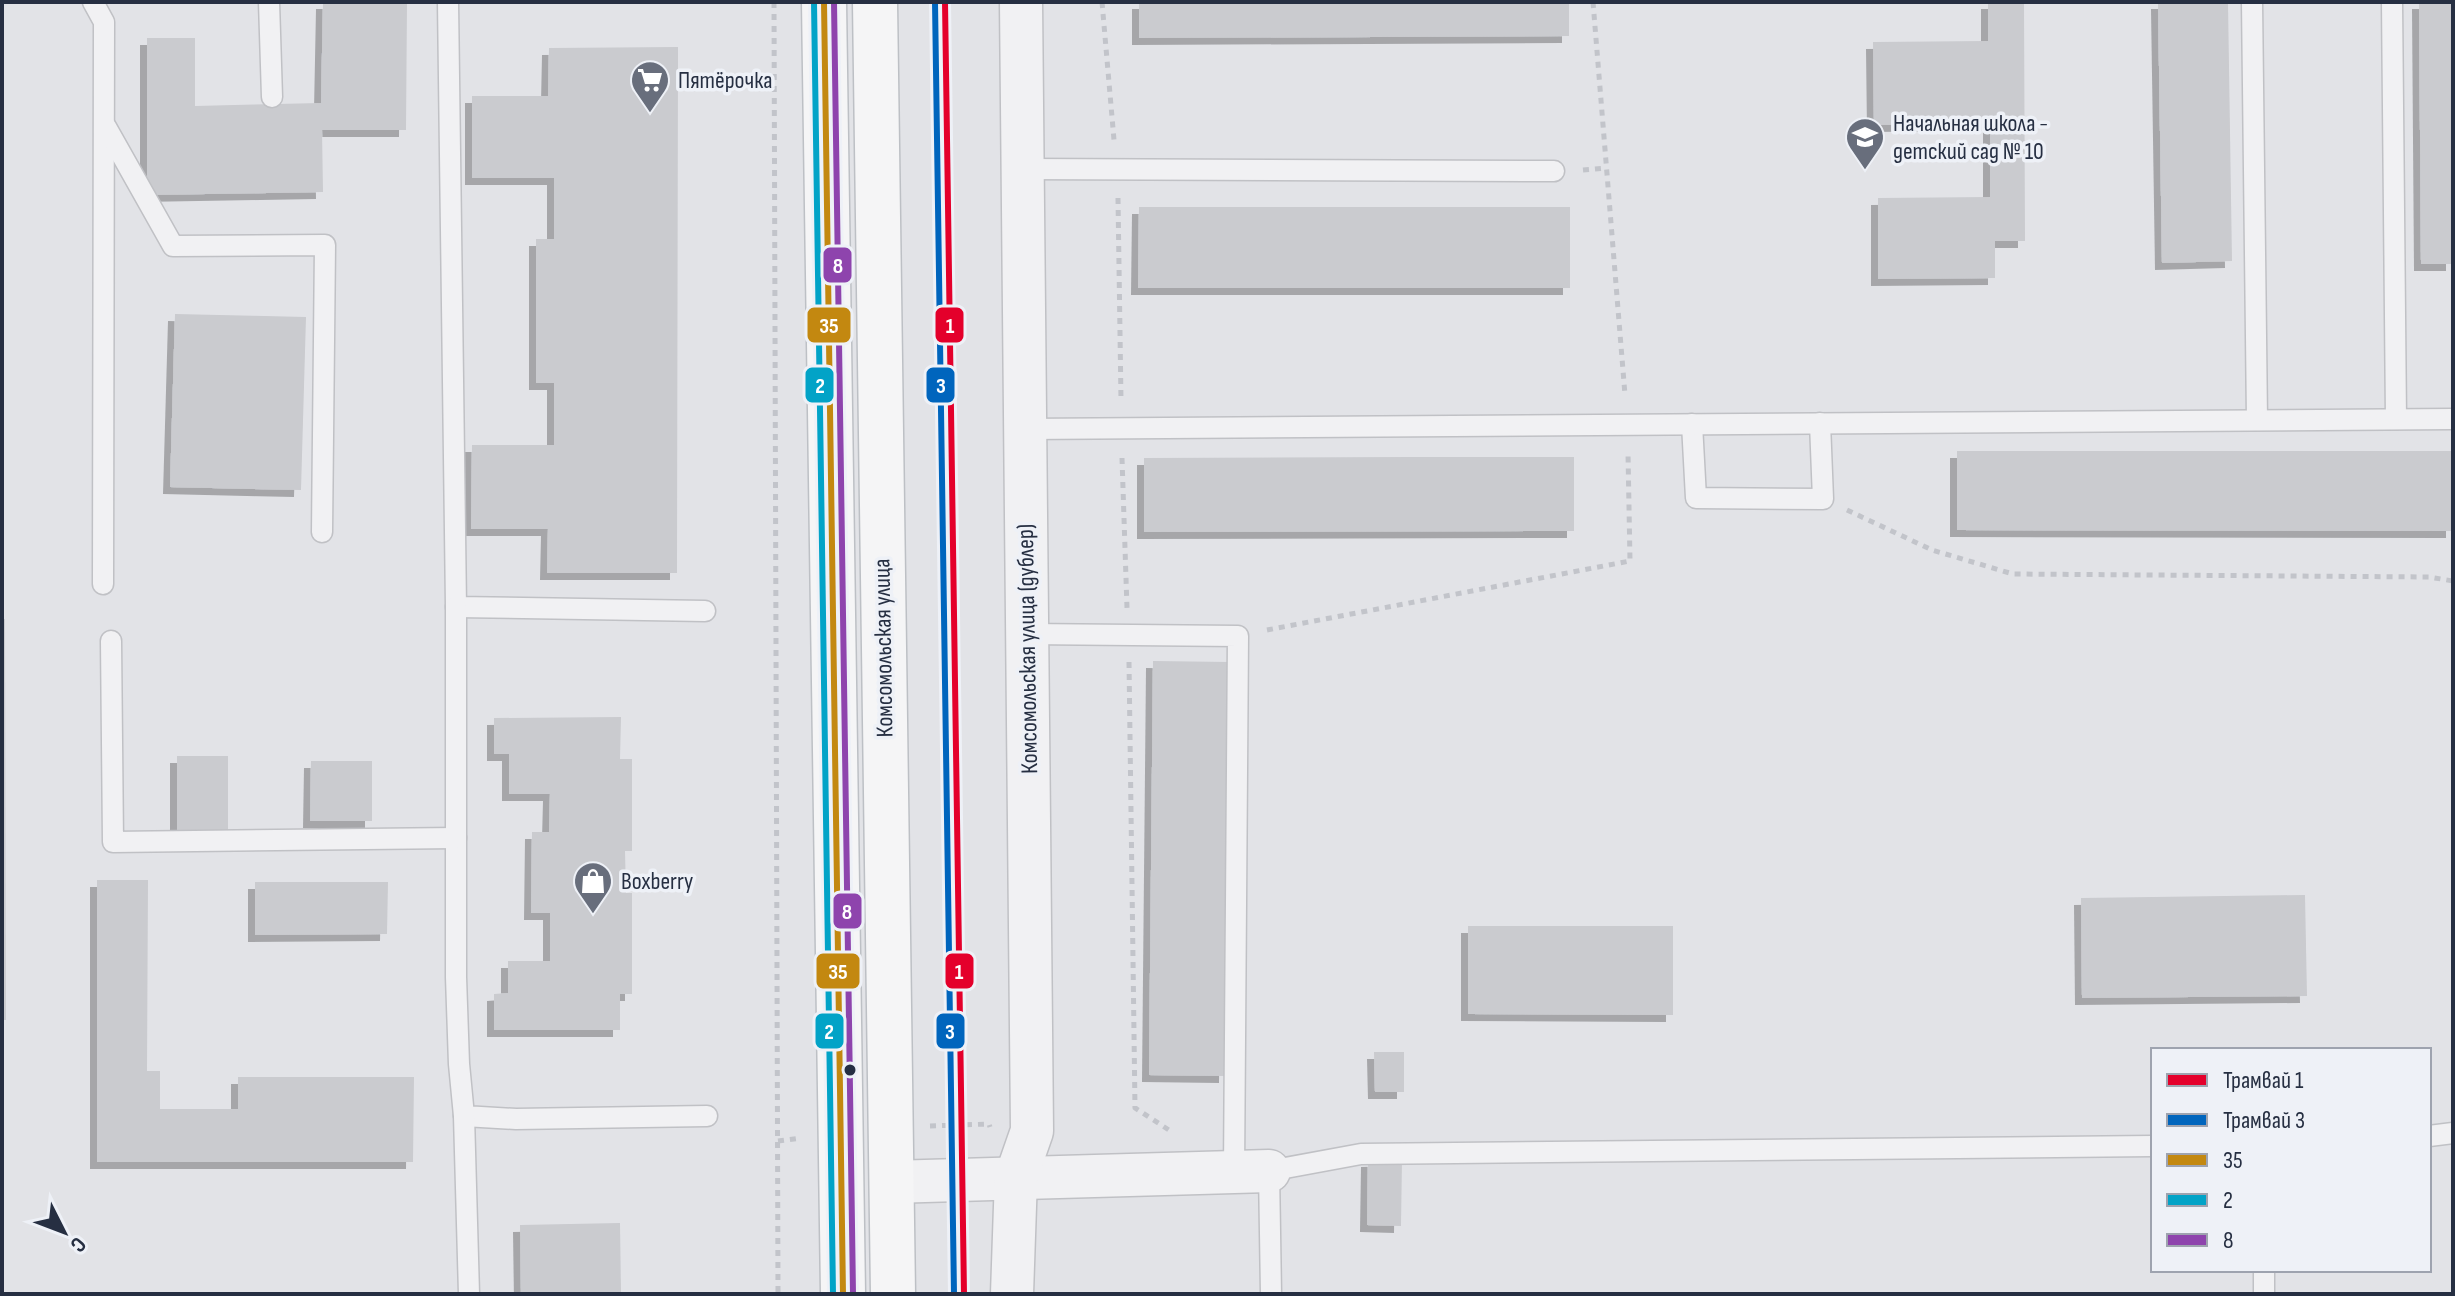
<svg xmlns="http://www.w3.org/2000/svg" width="2455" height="1296" viewBox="0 0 2455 1296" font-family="'Sofia Sans Condensed',sans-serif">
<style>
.building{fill:#cacbcf;filter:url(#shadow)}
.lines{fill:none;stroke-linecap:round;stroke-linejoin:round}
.service-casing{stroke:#c0c1c5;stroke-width:23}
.minor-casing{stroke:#c0c1c5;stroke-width:45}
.primary-casing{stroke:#bdc0c5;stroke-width:47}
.path{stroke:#c2c4ca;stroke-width:5;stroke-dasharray:6 6;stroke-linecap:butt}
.service{stroke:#f1f1f3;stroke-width:20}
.minor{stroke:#f1f1f3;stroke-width:42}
.primary{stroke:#f5f5f6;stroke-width:44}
.bus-1-casing{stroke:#eef1f7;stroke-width:12}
.bus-2-casing{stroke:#eef1f7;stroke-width:12}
.bus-3-casing{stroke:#eef1f7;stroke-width:12}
.bus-1{stroke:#c38810;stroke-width:6}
.bus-2{stroke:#02a3c7;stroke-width:6}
.bus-3{stroke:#8e44ad;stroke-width:6}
.tram-1-casing{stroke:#eef1f7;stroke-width:12}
.tram-2-casing{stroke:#eef1f7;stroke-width:12}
.tram-1{stroke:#e4002b;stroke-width:6}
.tram-2{stroke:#0065bd;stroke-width:6}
.bus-dot{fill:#262f42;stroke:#eef1f7;stroke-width:3}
.labels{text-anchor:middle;stroke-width:7;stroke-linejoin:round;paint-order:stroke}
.poi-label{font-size:24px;fill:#262f42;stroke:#eef1f7;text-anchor:start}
.street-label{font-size:24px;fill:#262f42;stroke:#eef1f7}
.line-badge{stroke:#eef1f7;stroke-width:3}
.badge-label{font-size:22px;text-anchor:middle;font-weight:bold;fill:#fff}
</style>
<defs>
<filter id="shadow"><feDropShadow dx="-7" dy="7" stdDeviation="0" flood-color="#0004"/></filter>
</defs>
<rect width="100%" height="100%" fill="#e2e3e7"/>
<g class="building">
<path d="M323,2H407L406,130H322L323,192L147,195V38H195V106L321,103Z"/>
<path d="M1139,2H1569V36L1139,38Z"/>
<path d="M1988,2H2024L2025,241H1995V278L1878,279V198L1990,197V124L1874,125L1873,42L1988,41Z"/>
<path d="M2158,2H2228L2232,261L2162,263Z"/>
<path d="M2419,2H2453V264H2421Z"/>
<path d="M678,47L677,573H547L548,529H471L472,445H554V383H536V239H554V178H472V96H548L549,48Z"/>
<path d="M1139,207H1570V288H1138Z"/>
<path d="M175,314L306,317L301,490L170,487Z"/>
<path d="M1957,451H2453V531L1957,530Z"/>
<path d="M1413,457H1574V531L1144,532V458Z"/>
<path d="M2,619H5L6,1020H2Z"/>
<path d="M1153,661L1230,662L1226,1076L1149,1075Z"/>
<path d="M621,717L620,759H632V851H625L626,893H632V994H620V1030H494V994L508,993V961H550V913H531L532,832H549L550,794H509V754H494V718Z"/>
<rect x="177" y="756" width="51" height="75"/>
<path d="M311,761H372V821H310Z"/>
<path d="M97,880H148L147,1071H160V1109H238V1077H414L413,1162H97Z"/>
<path d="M255,882H388L387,934L255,935Z"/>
<path d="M2305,895L2307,996L2082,998L2081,898Z"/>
<path d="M1468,926H1673V1015L1468,1014Z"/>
<path d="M1374,1052H1404V1092H1375Z"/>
<path d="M1402,1159L1401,1226L1367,1225L1368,1160Z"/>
<path d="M620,1223L621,1294H521L520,1225Z"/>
</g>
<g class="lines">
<defs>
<g id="service">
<path d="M93,2L104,22L103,584"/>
<path d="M269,2L272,97"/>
<path d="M448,2L456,607L705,611"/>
<path d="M2252,2L2257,420"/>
<path d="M2392,2L2396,419"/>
<path d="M106,127L173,246L325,245L322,532"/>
<path d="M1022,169L1554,171"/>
<path d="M1692,424L1696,498L1823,499L1820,423"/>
<path d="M1025,429L2453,419"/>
<path d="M456,607V977L459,1064L464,1116L516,1119L707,1116"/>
<path d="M1027,634L1238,636L1234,1172"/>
<path d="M111,641L113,842L456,838"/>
<path d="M464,1116L469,1294"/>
<path d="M2429,1136L2453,1133"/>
<path d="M1271,1294L1269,1171L1361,1154L2153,1146"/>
<path d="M2264,1294V1270"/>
</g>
<g id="minor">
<path d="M891,1182L1269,1171"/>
<path d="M1012,1294L1016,1177L1032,1131L1021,2"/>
</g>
<g id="primary">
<path d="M824,2L843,1294"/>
<path d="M875,2L893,1294"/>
</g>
</defs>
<use href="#service" class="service-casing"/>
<use href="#minor" class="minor-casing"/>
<use href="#primary" class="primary-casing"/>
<g class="path">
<path d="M774,2L778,1294"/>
<path d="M1102,2L1114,140"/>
<path d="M1593,2L1625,395"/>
<path d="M1583,170L1606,168"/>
<path d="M1118,198L1121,400"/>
<path d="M1122,458L1127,608"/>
<path d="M1847,510L1932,550L2013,574L2429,577L2453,581"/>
<path d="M1267,630L1630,561L1628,453"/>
<path d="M1129,662L1135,1108L1172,1132"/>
<path d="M930,1126L989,1124L990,1127"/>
<path d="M778,1141L801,1138"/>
</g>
<use href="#service" class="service"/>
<use href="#minor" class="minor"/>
<use href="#primary" class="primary"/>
<defs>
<path id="bus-1" d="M824,2L843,1294"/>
<path id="bus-2" d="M814,2L833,1294"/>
<path id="bus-3" d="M834,2L853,1294"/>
</defs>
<use href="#bus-1" class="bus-1-casing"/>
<use href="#bus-2" class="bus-2-casing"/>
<use href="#bus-3" class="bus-3-casing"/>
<use href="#bus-1" class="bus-1"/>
<use href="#bus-2" class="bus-2"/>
<use href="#bus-3" class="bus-3"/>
<defs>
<path id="tram-1" d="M945,2L964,1294"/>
<path id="tram-2" d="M935,2L954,1294"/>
</defs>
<use href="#tram-1" class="tram-1-casing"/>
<use href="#tram-2" class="tram-2-casing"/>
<use href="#tram-1" class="tram-1"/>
<use href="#tram-2" class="tram-2"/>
</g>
<defs>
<symbol id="supermarket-pin" viewBox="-11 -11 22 30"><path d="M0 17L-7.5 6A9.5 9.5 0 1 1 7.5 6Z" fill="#686e7c" stroke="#eef1f7"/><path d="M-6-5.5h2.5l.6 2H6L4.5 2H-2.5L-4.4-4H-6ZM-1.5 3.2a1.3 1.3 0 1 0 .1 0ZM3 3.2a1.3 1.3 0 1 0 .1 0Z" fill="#fff"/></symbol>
<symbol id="school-pin" viewBox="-11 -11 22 30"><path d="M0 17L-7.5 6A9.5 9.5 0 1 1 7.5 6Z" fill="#686e7c" stroke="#eef1f7"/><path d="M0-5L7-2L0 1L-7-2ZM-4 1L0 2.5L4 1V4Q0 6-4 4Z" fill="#fff"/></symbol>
<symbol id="shop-pin" viewBox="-11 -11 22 30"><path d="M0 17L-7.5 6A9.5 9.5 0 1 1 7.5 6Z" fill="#686e7c" stroke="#eef1f7"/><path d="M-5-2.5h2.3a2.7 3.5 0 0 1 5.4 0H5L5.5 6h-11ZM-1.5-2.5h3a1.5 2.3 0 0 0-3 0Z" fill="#fff"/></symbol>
</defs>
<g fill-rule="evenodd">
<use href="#supermarket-pin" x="628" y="58" width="44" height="60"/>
<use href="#school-pin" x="1843" y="115" width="44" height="60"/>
<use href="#shop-pin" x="571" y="859" width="44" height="60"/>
</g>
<circle class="bus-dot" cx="850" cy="1070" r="7"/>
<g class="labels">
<g class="poi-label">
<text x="678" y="88">Пятёрочка</text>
<text x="1893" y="131">Начальная школа -<tspan x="1893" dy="28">детский сад № 10</tspan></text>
<text x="621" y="889">Boxberry</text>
</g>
<g class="street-label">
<text transform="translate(883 648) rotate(-91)" y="8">Комсомольская улица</text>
<text transform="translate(1027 649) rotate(-91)" y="8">Комсомольская улица (дублер)</text>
</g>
</g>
<g class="line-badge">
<rect x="822" y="246" width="31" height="38" rx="8" fill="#8e44ad"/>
<rect x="806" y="306" width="46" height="38" rx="8" fill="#c38810"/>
<rect x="934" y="306" width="31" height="38" rx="8" fill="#e4002b"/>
<rect x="804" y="366" width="31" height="38" rx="8" fill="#02a3c7"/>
<rect x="925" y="366" width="31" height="38" rx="8" fill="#0065bd"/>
<rect x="832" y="892" width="31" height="38" rx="8" fill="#8e44ad"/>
<rect x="815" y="952" width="46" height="38" rx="8" fill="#c38810"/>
<rect x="944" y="952" width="31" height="38" rx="8" fill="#e4002b"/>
<rect x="814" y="1012" width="31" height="38" rx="8" fill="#02a3c7"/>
<rect x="935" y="1012" width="31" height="38" rx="8" fill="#0065bd"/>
</g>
<g class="badge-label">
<text x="838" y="273">8</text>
<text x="829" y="333">35</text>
<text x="950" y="333">1</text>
<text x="820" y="393">2</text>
<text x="941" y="393">3</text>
<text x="847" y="919">8</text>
<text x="838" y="979">35</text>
<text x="959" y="979">1</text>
<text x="829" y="1039">2</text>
<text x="950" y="1039">3</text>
</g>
<rect width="2455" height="1296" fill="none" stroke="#262f42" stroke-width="8"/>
<rect x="2151" y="1048" width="280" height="224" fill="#eef1f7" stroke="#9ea3af" stroke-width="2"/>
<rect x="2167" y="1074" width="40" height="12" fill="#e4002b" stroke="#9ea3af" stroke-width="2"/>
<text x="2223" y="1088" font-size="24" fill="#262f42">Трамвай 1</text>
<rect x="2167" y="1114" width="40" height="12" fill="#0065bd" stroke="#9ea3af" stroke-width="2"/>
<text x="2223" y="1128" font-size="24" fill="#262f42">Трамвай 3</text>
<rect x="2167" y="1154" width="40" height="12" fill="#c38810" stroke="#9ea3af" stroke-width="2"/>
<text x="2223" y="1168" font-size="24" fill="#262f42">35</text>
<rect x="2167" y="1194" width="40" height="12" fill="#02a3c7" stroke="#9ea3af" stroke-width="2"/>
<text x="2223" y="1208" font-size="24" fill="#262f42">2</text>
<rect x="2167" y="1234" width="40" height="12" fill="#8e44ad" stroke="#9ea3af" stroke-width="2"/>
<text x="2223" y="1248" font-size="24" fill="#262f42">8</text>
<g transform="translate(64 1232) rotate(132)" stroke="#eef1f7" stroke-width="6" paint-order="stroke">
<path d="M0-6L14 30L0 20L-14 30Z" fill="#262f42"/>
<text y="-12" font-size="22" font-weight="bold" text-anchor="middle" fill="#262f42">С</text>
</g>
</svg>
